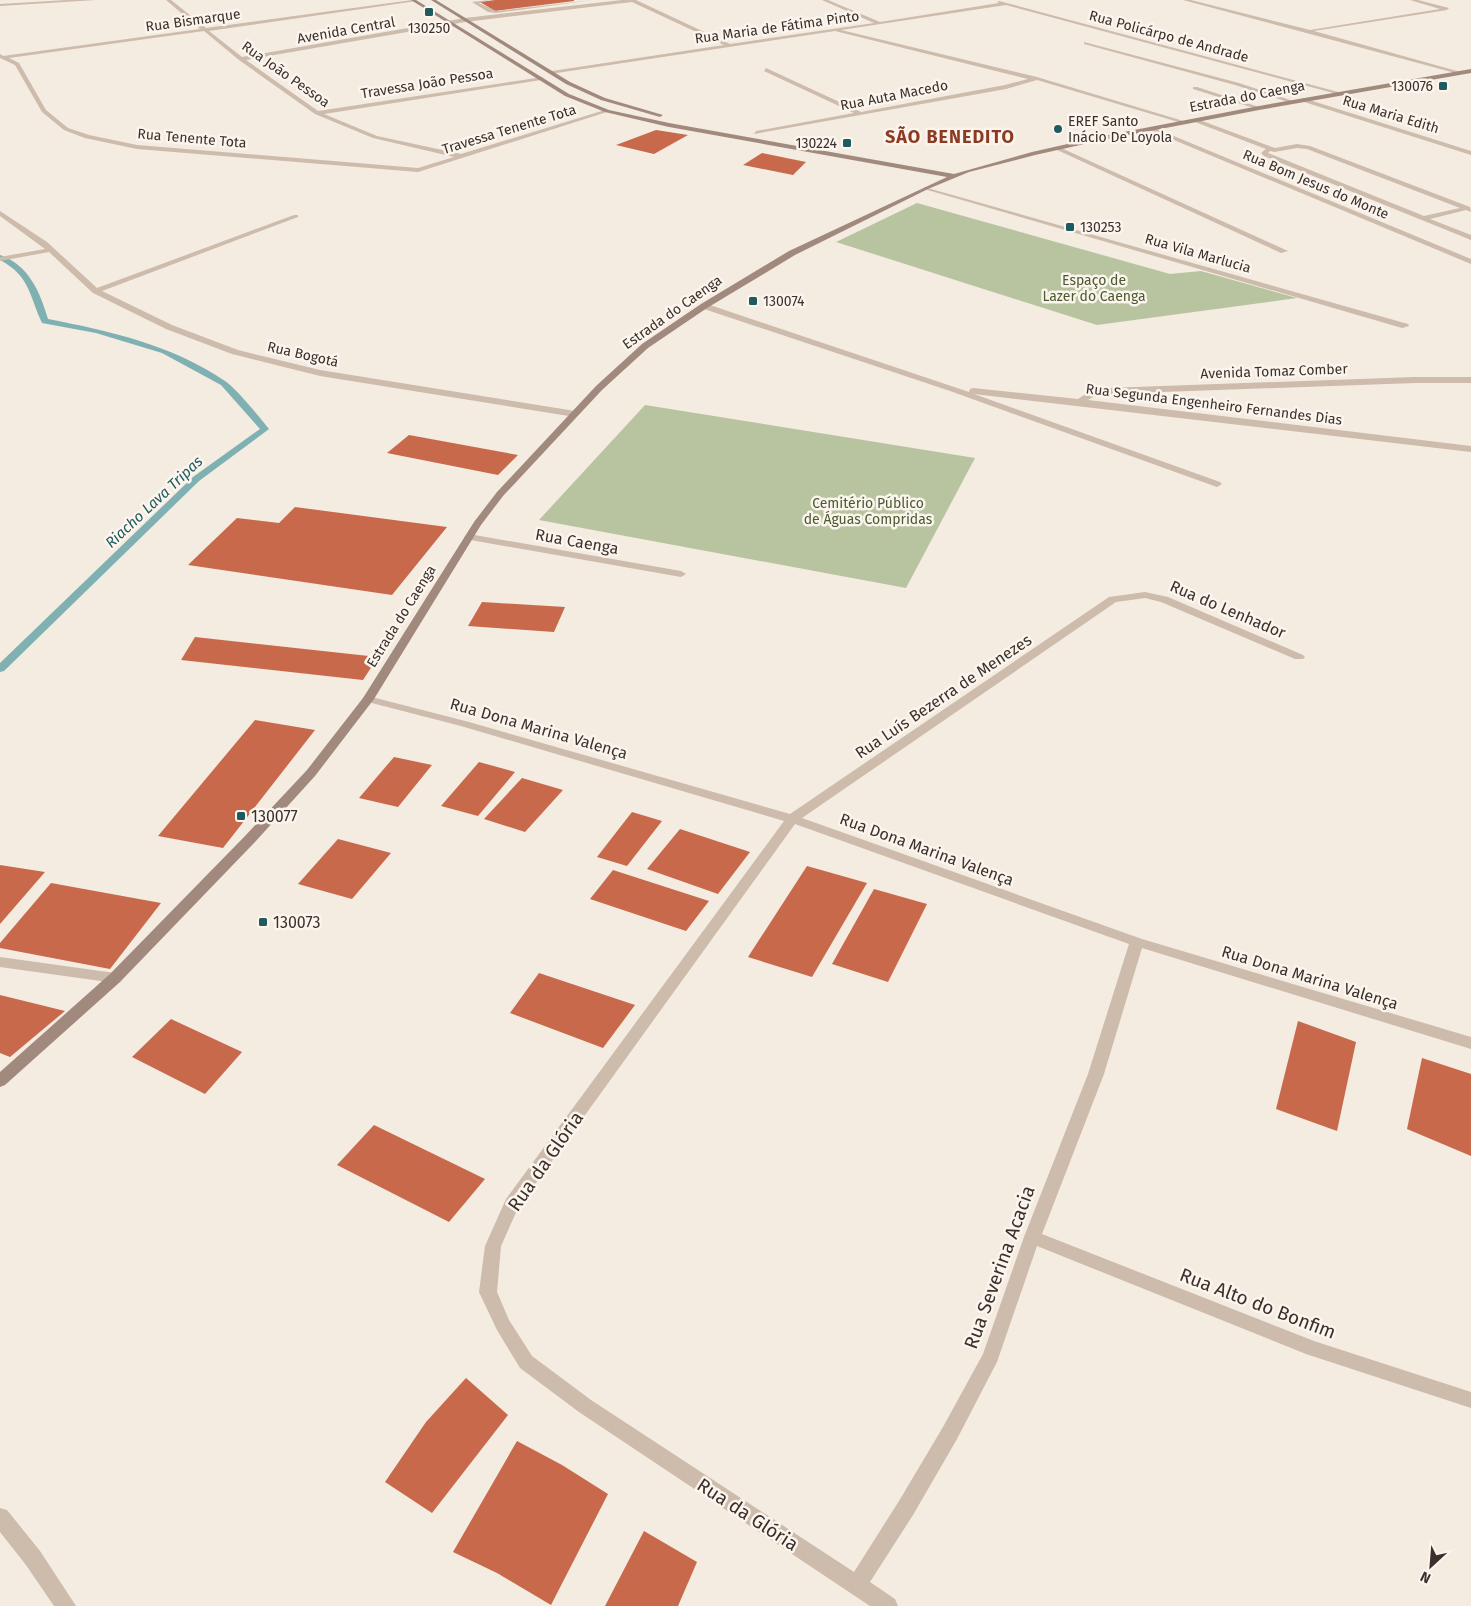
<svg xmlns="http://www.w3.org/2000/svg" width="1471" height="1606" viewBox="0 0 1471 1606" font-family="'Fira Sans',sans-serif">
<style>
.green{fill:#b8c4a0}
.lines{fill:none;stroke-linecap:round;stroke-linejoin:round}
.stream{fill:#7fb0b2;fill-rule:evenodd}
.building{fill:#c8694b}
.service{fill:#cdbbac;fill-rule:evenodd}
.minor{fill:#cdbbac;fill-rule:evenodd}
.tertiary{fill:#cdbbac;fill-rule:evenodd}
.secondary{fill:#a18a7d;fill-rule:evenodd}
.poi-dot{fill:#1f5a5e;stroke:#fbf5ee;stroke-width:2}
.labels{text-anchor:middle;stroke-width:5;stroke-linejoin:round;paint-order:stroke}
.far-street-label{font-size:14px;fill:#3b302b;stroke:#fbf5ee}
.far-poi-label{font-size:14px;fill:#3b302b;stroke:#fbf5ee;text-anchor:start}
.far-park-label{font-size:14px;fill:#4a5a2e;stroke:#fbf5ee}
.far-water-label{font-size:15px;font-style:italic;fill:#1f5a5e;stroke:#fbf5ee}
.street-label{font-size:16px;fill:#3b302b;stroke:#fbf5ee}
.poi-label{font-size:16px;fill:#3b302b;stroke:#fbf5ee;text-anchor:start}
.far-district-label{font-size:18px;font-weight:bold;letter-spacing:1px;fill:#8c3b22;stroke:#fbf5ee}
.near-street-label{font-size:19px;fill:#3b302b;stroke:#fbf5ee}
</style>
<rect width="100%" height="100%" fill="#f4ebe1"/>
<g class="green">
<path d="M917,203L1170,274L1201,271L1297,298L1097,325L836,242Z"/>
<path d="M645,405L975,458L906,588L539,520Z"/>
</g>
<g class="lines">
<path class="stream" d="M0,255C29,265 40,292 48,319C110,331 172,345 225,381C236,388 260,418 269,429L199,481L4,671L0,672V663L193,477L260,429L221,385L162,353L96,333L42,323C29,295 30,276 0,260Z"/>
</g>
<g class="building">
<path d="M495,0H574V1L495,11L480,2Z"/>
<path d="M656,130L688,135L654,154L616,145Z"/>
<path d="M762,153L806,162L793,175L743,165Z"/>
<path d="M409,435L518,455L498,475L387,453Z"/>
<path d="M295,507L447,527L392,595L188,565L237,518L279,523Z"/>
<path d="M482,602L565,607L554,632L468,626Z"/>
<path d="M195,637L378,657L363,680L181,660Z"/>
<path d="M255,720L315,730L223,848L158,836Z"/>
<path d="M394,757L432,765L398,807L359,798Z"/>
<path d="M479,762L515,772L478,816L441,806Z"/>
<path d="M522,778L563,790L525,832L484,819Z"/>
<path d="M632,812L662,821L627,866L597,857Z"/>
<path d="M680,829L750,852L718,894L647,869Z"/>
<path d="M338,839L391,853L352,899L298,884Z"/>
<path d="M0,865L45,872L0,924Z"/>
<path d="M807,866L867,883L812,977L748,957Z"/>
<path d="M613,870L709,901L686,931L590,899Z"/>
<path d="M51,883L161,903L110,969L0,948V943Z"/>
<path d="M874,889L927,904L888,982L832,964Z"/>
<path d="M539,973L635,1005L603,1048L510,1013Z"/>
<path d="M0,995L65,1011L10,1057L0,1053Z"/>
<path d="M171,1019L242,1052L205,1094L132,1057Z"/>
<path d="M1298,1021L1356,1042L1337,1131L1276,1109Z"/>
<path d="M1422,1058L1471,1074V1156L1407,1129Z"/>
<path d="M374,1125L485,1179L449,1222L337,1165Z"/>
<path d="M466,1378L508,1415L432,1513L385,1482L426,1422Z"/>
<path d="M517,1441L562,1465L608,1494L551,1605L497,1573L453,1552Z"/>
<path d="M644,1531L697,1562L678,1606H605Z"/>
</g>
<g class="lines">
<g class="service">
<path d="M489,0L479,3L496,11L593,0L496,13L488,12L472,2Z"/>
<path d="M1084,42L1239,83L1296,102L1291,103L1235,85L1084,44Z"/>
<path d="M1193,87H1197L1262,108L1257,109L1193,89Z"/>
</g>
<g class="minor">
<path d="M67,0H96L0,6V4Z"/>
<path d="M166,0H171L206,28L412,0L417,1L209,31L242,57L465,18L622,0H636L730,44L874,23L822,0H828L880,22L999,3L997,2L999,1L1342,93L1337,94L1006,5L841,30L1037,77L1190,123L1185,124L1037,80L1006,89L754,134L756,131L854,113L764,71L766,68L861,112L1005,85L1028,79L835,31L550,74L552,71L724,45L632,2L465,22L246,60L318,111L543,77L541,80L324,114L377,136L461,154L605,110L610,111L418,172L137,149L85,138L64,130L42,112L15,65L0,58V54L3,56L200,29ZM204,31L239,60L315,114L373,138L454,157L418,168L137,145L89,135L68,128L46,110L19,63L9,58Z"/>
<path d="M1183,0H1191L1310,30L1440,9L1410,0H1418L1449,8L1447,10L1314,31L1464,73L1459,74Z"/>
<path d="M1303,98L1471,151V155L1301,101Z"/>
<path d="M1197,119L1275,148L1297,144L1310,146L1470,207L1471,212L1466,210L1430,219L1471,235V240L1264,156L1261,153L1266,149L1195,122ZM1297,148L1307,149L1460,208L1424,216L1268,153L1270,151L1274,152Z"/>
<path d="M1152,127L1471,259V264L1150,130Z"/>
<path d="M1055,147H1059L1288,251L1281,253L1055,149Z"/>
<path d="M924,187L1408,324L1409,326L1402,328L924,189Z"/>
<path d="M0,211L47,242L97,288L294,215H298V217L102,291L172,325L238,350L320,370L575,411L579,414L575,417L320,376L232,354L166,329L93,293L49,252L0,261V257L45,249L0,216Z"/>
<path d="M701,304H707L969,392L970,389L973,388L1078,399L1087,393L1108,388L1415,377H1471V383H1415L1108,394L1093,397L1088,400L1471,446V452L974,394L1220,482L1222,484L1217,487L950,391L701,308Z"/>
<path d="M469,534L681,571L686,574L681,577L465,539L464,537Z"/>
<path d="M1145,592L1168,597L1303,655L1305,657L1303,659H1295L1161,602L1145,598L1116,602L802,818L1142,939L1471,1037V1049L1142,948L1104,1074L1042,1234L1314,1341L1471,1392V1408L1306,1354L1037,1246L997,1362L957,1439L913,1515L870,1582L895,1599L898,1606H870L579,1412L520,1368L497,1330L479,1292L485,1246L506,1199L784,821L461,726L364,701L362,699L368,696L469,722L790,814L1109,597ZM795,824L1129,944L1088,1074L1024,1237L983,1354L943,1427L899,1501L854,1572L591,1400L532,1356L509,1320L497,1292L501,1246L518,1208Z"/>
<path d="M0,1508L7,1510L40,1551L76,1606H54L26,1565L0,1532Z"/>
</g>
<path class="tertiary" d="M0,957L115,973L120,974L122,978L120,982L115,983L0,967Z"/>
<g class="secondary">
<path d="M411,0H416L569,94L609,110L669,123L954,174L1032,152L1103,136L1259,106L1471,69V73L1259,110L1103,140L1035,155L969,172L928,189L795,255L707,308L648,348L602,390L503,496L481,525L374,699L315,776L255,842L120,982L5,1085L0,1087V1072L110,974L245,836L307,770L363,698L474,522L497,492L596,386L642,344L701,304L789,251L947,177L669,127L605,112L565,96Z"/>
<path d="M431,0H436L570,82L605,98L663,115L660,117L601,100L566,84Z"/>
</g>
</g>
<g class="poi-dot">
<rect x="424" y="7" width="10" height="10" rx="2.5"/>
<rect x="1438" y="81" width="10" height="10" rx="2.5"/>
<circle cx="1058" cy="129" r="5"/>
<rect x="842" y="138" width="10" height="10" rx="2.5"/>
<rect x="1065" y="222" width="10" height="10" rx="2.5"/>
<rect x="748" y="296" width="10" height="10" rx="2.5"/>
<rect x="236" y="811" width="10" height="10" rx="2.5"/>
<rect x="258" y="917" width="10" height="10" rx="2.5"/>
</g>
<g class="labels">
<g class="far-street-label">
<text transform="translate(193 20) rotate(-8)" y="5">Rua Bismarque</text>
<text transform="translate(777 27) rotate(-8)" y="5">Rua Maria de Fátima Pinto</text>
<text transform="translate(346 30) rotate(-10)" y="5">Avenida Central</text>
<text transform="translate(1169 36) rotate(15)" y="5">Rua Policárpo de Andrade</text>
<text transform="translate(286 74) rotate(35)" y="5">Rua João Pessoa</text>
<text transform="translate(427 83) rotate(-9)" y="5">Travessa João Pessoa</text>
<text transform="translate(894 95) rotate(-11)" y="5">Rua Auta Macedo</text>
<text transform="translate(1247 96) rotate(-11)" y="5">Estrada do Caenga</text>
<text transform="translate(1391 114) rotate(17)" y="5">Rua Maria Edith</text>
<text transform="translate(509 129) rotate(-17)" y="5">Travessa Tenente Tota</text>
<text transform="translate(192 138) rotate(5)" y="5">Rua Tenente Tota</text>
<text transform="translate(1316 184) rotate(23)" y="5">Rua Bom Jesus do Monte</text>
<text transform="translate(1198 253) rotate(16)" y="5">Rua Vila Marlucia</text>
<text transform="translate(672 312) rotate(-35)" y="5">Estrada do Caenga</text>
<text transform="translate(303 354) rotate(13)" y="5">Rua Bogotá</text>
<text transform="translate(1274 371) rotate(-2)" y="5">Avenida Tomaz Comber</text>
<text transform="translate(1214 404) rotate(7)" y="5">Rua Segunda Engenheiro Fernandes Dias</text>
<text transform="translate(401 616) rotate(-58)" y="5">Estrada do Caenga</text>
</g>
<g class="far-poi-label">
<text x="429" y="33" text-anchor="middle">130250</text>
<text x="1433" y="91" text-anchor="end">130076</text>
<text x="1068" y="126">EREF Santo<tspan x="1068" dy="16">Inácio De Loyola</tspan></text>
<text x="837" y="148" text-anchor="end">130224</text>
<text x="1080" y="232">130253</text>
<text x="763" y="306">130074</text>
</g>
<g class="far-park-label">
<text x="1094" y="285">Espaço de<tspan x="1094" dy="16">Lazer do Caenga</tspan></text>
<text x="868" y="508">Cemitério Público<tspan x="868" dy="16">de Águas Compridas</tspan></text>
</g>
<g class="far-water-label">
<text transform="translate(154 502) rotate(-43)" y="5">Riacho Lava Tripas</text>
</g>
<g class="street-label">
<text transform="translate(577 541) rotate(10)" y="6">Rua Caenga</text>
<text transform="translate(1228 609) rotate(23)" y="6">Rua do Lenhador</text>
<text transform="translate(943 696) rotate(-34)" y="6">Rua Luís Bezerra de Menezes</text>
<text transform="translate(539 728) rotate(16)" y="6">Rua Dona Marina Valença</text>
<text transform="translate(927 849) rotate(20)" y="6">Rua Dona Marina Valença</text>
<text transform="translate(1310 977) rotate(17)" y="6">Rua Dona Marina Valença</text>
</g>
<g class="poi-label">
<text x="251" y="822">130077</text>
<text x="273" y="928">130073</text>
</g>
<g class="far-district-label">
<text x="950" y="143">SÃO BENEDITO</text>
</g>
<g class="near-street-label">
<text transform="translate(545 1161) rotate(-55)" y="7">Rua da Glória</text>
<text transform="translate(999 1267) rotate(-70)" y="7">Rua Severina Acacia</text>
<text transform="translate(1258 1303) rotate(21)" y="7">Rua Alto do Bonfim</text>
<text transform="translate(748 1514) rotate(33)" y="7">Rua da Glória</text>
</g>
</g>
<g transform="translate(1431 1566) rotate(206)" stroke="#fbf5ee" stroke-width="4" paint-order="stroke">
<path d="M0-4L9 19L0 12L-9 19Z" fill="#3b302b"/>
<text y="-8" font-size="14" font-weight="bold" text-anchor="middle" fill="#3b302b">N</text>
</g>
</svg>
